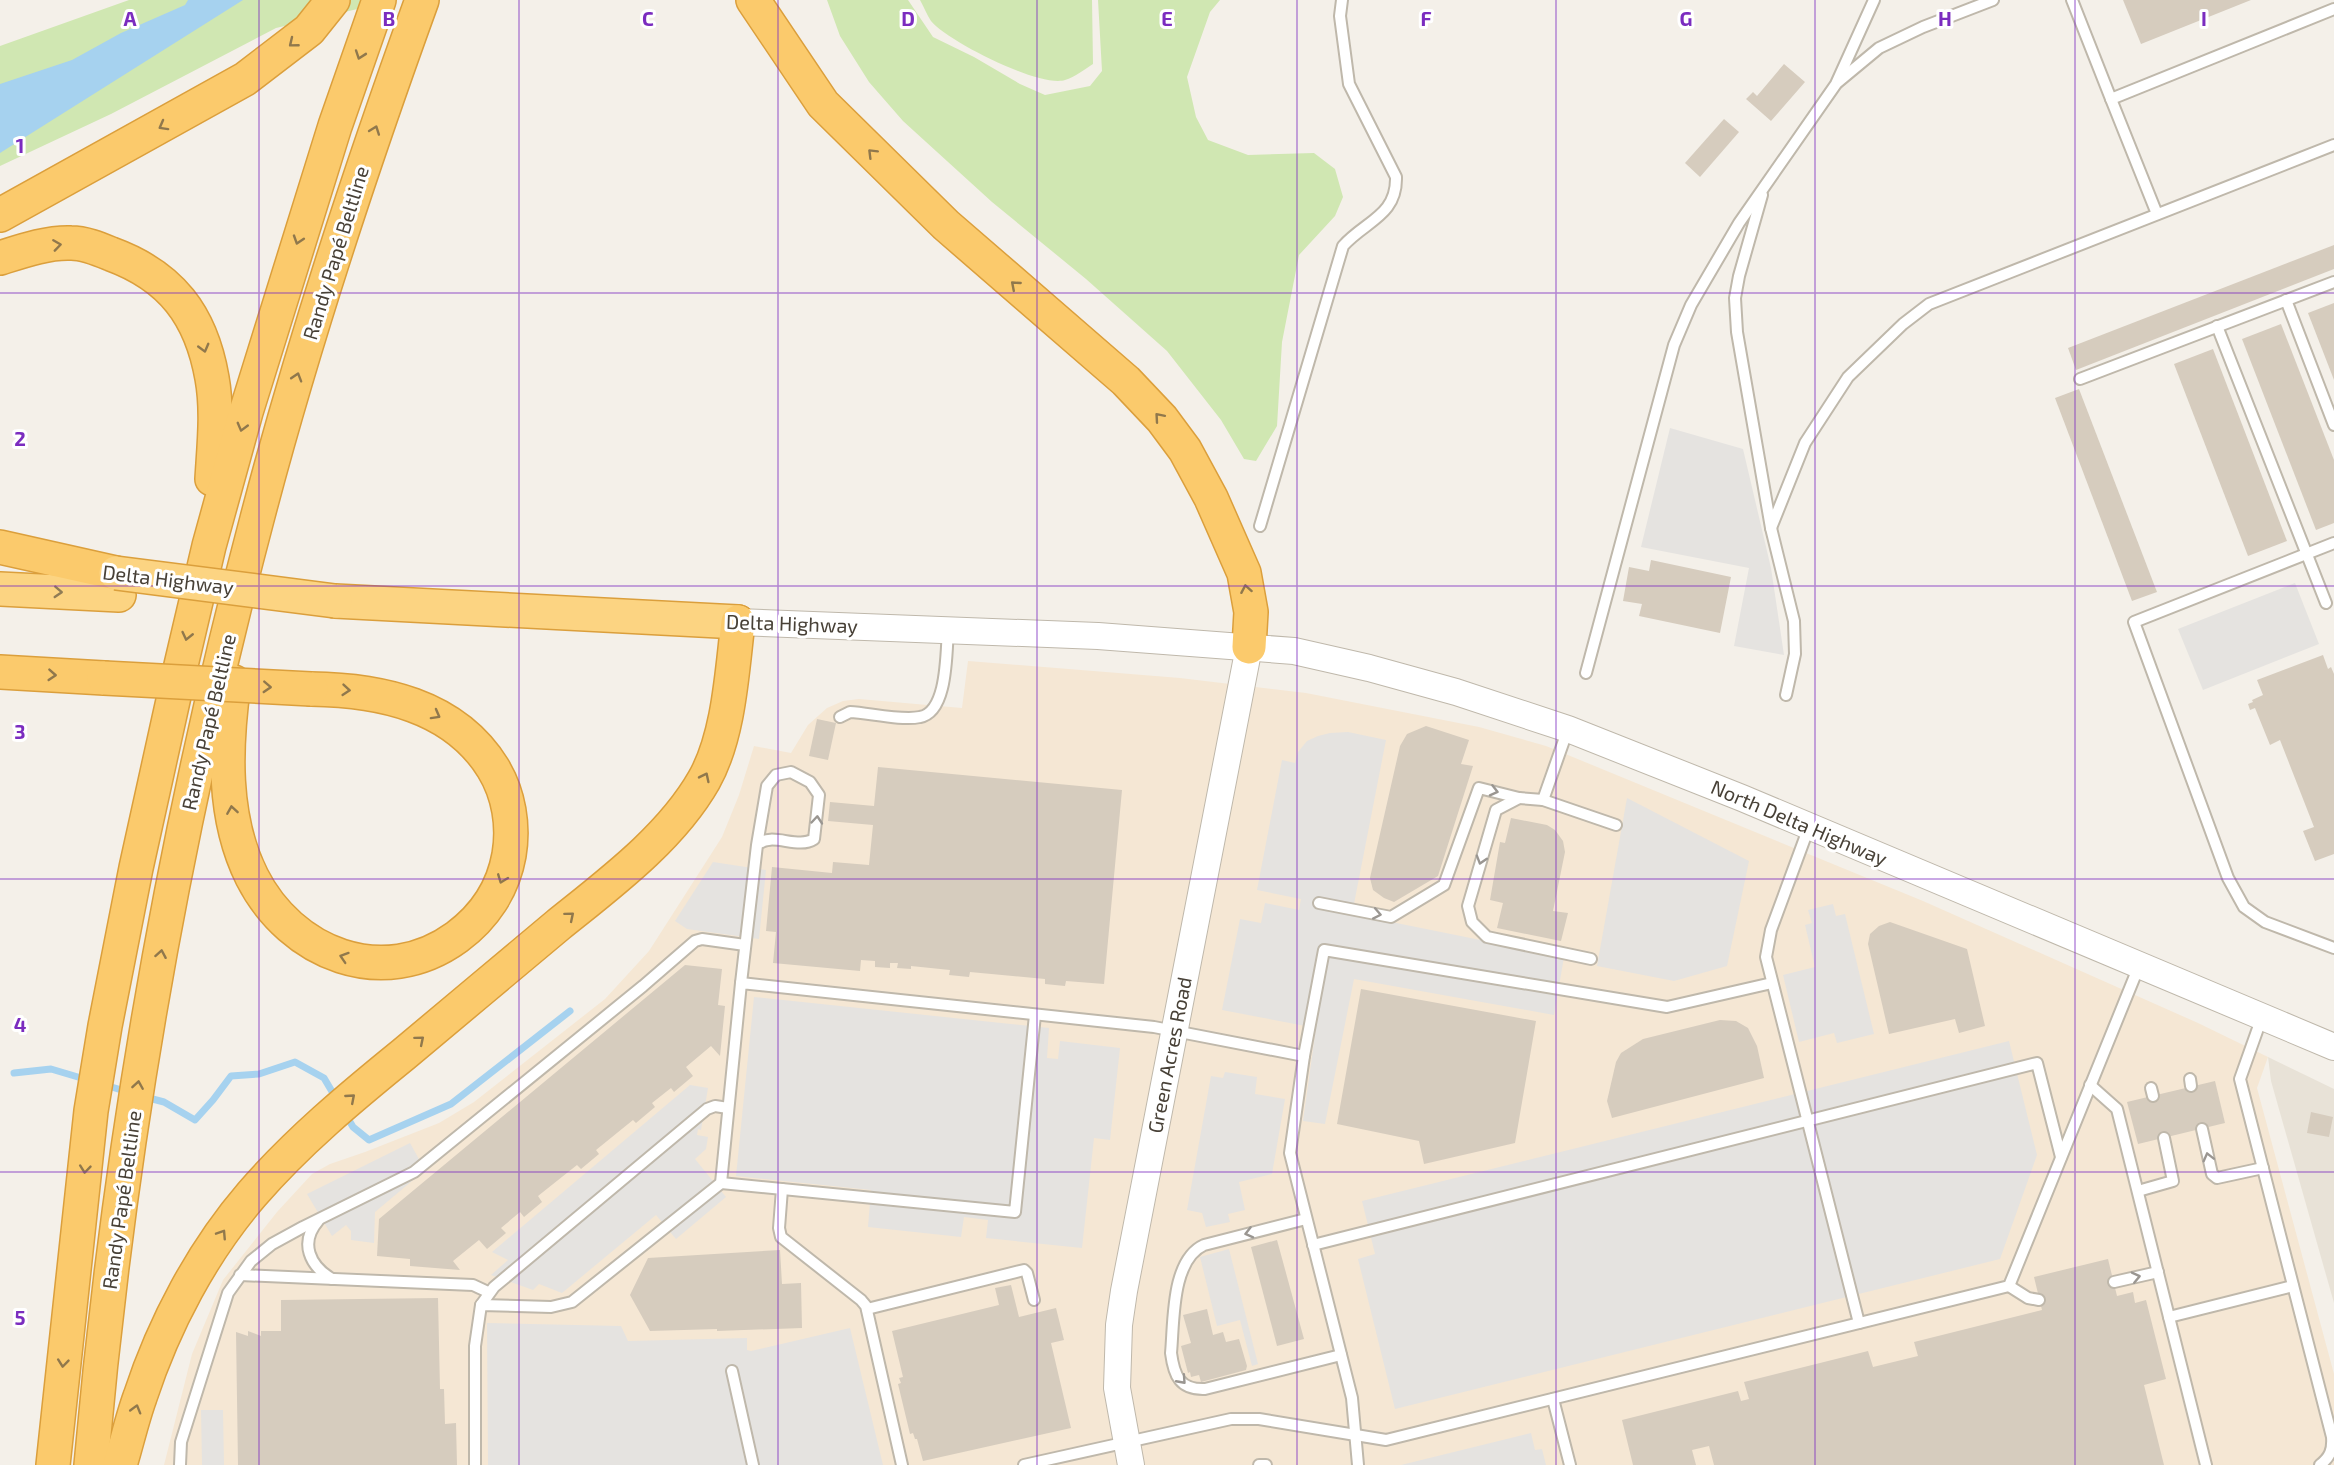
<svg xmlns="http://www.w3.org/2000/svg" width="2334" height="1465" viewBox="0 0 2334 1465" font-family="'Exo 2',sans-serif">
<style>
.residential{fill:#e8e2d7}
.commercial{fill:#f5e7d4}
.green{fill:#d0e7b2}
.parking{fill:#e5e3e0}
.water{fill:#a6d2ef}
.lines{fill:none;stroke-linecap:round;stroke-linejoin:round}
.stream{stroke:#a6d2ef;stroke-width:7}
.building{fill:#d6ccbe}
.service-casing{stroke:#bfb8ab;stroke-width:14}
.tertiary-casing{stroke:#bfb8ab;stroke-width:28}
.trunk-casing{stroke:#db9f3c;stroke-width:36}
.motorway-casing{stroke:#db9f3c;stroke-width:36}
.service{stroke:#fff;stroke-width:10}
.tertiary{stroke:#fff;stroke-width:26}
.trunk{stroke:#fcd482;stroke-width:33}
.motorway{stroke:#fbca6c;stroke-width:33}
.trunk-bridge-casing{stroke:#db9f3c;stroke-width:36;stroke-linecap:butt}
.motorway-bridge-casing{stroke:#db9f3c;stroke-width:36;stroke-linecap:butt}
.trunk-bridge{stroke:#fcd482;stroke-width:33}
.motorway-bridge{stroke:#fbca6c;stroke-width:33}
.oneway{stroke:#90784c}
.oneway2{stroke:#907c55}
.oneway3{stroke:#9a9691}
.grid{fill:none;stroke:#7b2cbf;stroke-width:1.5;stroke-opacity:0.55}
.labels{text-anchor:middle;stroke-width:6;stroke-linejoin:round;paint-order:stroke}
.street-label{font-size:20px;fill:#484137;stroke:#fff}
.grid-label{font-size:20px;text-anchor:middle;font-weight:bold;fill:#7b2cbf;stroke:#fff;stroke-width:6;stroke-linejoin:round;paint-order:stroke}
</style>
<rect width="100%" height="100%" fill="#f4f0e9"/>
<path class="residential" d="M2268,1057L2334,1089V1303L2271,1081Z"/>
<path class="commercial" d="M968,661L1180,678L1306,693L1479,727L1546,746L1923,901L2198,1023L2268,1057L2257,1088L2334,1374V1465H164L192,1354L223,1280L277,1212L312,1174L330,1164L365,1152L439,1123L474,1102L605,999L649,951L722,837L739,795L754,746L791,753L808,725L827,708L843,701L859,699L962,708Z"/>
<g class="green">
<path d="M129,0H396L276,28L111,114L0,166V46Z"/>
<path d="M827,0H908L933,37L974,57L1020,84L1045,95L1090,86L1102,71L1098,0H1220L1210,12L1187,77L1196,117L1208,140L1248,155L1314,153L1335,169L1343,197L1335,216L1299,255L1282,342L1277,426L1256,461L1244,459L1221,420L1167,351L1086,279L992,202L903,121L869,82L840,36Z"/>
<path d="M920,0H1092L1093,64C1085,69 1075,77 1065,80C1040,88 947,41 931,21C927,15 924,7 920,0Z"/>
</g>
<g class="parking">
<path d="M1670,428L1743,449L1771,568L1784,655L1734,646L1749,568L1641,547Z"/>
<path d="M2295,583L2319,644L2203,690L2178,629Z"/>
<path d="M1348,732L1386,740L1352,914L1564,957L1554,1015L1354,979L1325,1124L1303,1121L1316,1028L1222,1010L1240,919L1261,923L1265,903L1299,910L1301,899L1257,890L1282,760L1295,763L1298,752L1307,741L1318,736L1330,733Z"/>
<path d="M1627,798L1749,861L1727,966L1674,981L1597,966Z"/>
<path d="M713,862L766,870L759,939L687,929L675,921Z"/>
<path d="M1833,904L1836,916L1845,914L1874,1034L1837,1043L1834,1033L1799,1042L1783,975L1815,967L1805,925L1812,923L1808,910Z"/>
<path d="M754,997L1049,1028L1047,1058L1058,1059L1060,1041L1120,1048L1110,1140L1094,1138L1082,1248L986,1238L988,1220L964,1217L961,1237L868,1227L871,1190L736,1176Z"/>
<path d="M2009,1041L2037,1155L2000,1259L1395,1409L1358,1259L1375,1254L1362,1201Z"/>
<path d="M1225,1072L1257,1077L1255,1094L1285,1099L1272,1174L1239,1182L1245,1210L1228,1214L1230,1222L1206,1227L1202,1213L1187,1210L1211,1076L1223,1078Z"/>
<path d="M690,1085L708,1088L701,1130L698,1129L697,1135L708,1137L706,1149L695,1159L726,1197L676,1239L656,1215L562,1293L539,1284L533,1290L491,1275L508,1260L492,1252Z"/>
<path d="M410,1143L425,1170L375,1212L374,1243L351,1240V1231L346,1225L332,1236L307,1194Z"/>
<path d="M1229,1249L1258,1364L1252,1366L1240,1320L1217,1326L1200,1257Z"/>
<path d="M487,1323L621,1326L628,1341L747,1338V1350L751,1351L850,1328L883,1465H488Z"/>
<path d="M201,1410H223L224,1465H202Z"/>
<path d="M1531,1433L1535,1450L1542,1449L1546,1465H1401Z"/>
</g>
<path class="water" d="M188,0H243L0,153V84L72,60L121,33L185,5Z"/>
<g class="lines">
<g class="stream">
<path d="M14,1073L51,1069L88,1080"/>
<path d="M105,1085L128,1092"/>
<path d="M145,1097L164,1102L195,1120L213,1100L231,1076L259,1074L295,1062L324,1078L337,1100"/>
<path d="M346,1115L353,1127L369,1140L451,1104L570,1011"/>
</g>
</g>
<g class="building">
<path d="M2123,0H2251L2141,44Z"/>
<path d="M1784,64L1805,82L1771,121L1746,99L1753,92L1757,96Z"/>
<path d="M1724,119L1739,132L1700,177L1685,163Z"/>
<path d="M2334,245V269L2076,370L2068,348Z"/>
<path d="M2334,303V380L2308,313Z"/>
<path d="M2281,324L2334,460V523L2316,530L2242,339Z"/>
<path d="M2213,349L2287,541L2248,556L2174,364Z"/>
<path d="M2079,389L2157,592L2132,601L2055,398Z"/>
<path d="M1651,560L1731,577L1720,633L1639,616L1642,604L1623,601L1629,567L1649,571Z"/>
<path d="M2323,655L2328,669L2331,667L2334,674V854L2315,861L2303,831L2314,827L2280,740L2270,745L2255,708L2250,710L2248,704L2253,702L2252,700L2263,695L2257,680Z"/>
<path d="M817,719L836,723L828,760L809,756Z"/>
<path d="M1426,726L1469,740L1461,764L1473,766L1438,876L1394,902L1384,898L1373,890L1370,878L1400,746L1407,734Z"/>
<path d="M878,767L1122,790L1104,984L1066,981L1065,986L1045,984V979L970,972L969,977L949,975L950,970L911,966V969L897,968L898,963H890V968L875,967V961L861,960L860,971L773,963L776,932L766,931L772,867L832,873L833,862L869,865L873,825L828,821L830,802L874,806Z"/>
<path d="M1511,818L1547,825L1555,830L1563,841L1565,852L1553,911L1568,913L1561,941L1497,928L1503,903L1490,900L1500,842L1505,843Z"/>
<path d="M1890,922L1967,949L1985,1026L1959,1033L1955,1019L1889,1034L1868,944L1870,934L1879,926Z"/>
<path d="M685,965L722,969L718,1005L725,1006L720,1056L711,1046L686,1067L693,1076L674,1092L671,1088L652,1103L655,1107L636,1123L633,1120L596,1150L599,1154L581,1169L577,1165L538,1196L542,1202L524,1217L520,1212L501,1228L506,1233L487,1249L479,1240L453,1261L460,1270L410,1266V1259L377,1256L379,1219Z"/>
<path d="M1361,989L1536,1021L1515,1143L1424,1164L1419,1141L1337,1124Z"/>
<path d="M1720,1020L1736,1021L1748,1028L1757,1046L1764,1078L1612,1118L1607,1101L1616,1062L1621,1053L1643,1039Z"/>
<path d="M2215,1081L2225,1123L2138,1144L2127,1102Z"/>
<path d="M2311,1112L2333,1117L2329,1137L2307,1133Z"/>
<path d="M1277,1240L1304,1339L1277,1346L1251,1247Z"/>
<path d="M780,1250L782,1284L801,1283L802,1328L717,1331V1329L650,1331L630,1295L648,1258Z"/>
<path d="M2108,1259L2117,1296L2133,1292L2135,1303L2146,1300L2166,1379L2144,1385L2164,1465H1714L1709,1446L1692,1450L1696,1465H1633L1622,1420L1738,1391L1741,1401L1749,1399L1744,1382L1868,1351L1873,1367L1918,1356L1914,1342L2042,1310L2034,1277Z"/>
<path d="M1011,1285L1019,1317L1056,1308L1064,1340L1051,1343L1071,1428L923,1461L917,1439H915L913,1433L910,1434L898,1384L901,1383L899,1378L903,1377L892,1331L999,1305L995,1288Z"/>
<path d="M438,1298L440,1389H444L445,1424L456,1423L457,1465H238L236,1332L248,1336V1331L261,1336V1331H281V1300Z"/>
<path d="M1207,1309L1213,1335L1223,1332L1226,1342L1239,1339L1247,1366L1246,1370L1201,1382L1199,1375L1191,1377L1190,1372L1188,1373L1181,1346L1191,1343L1183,1315Z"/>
</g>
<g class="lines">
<defs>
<g id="service">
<path d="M2072,0L2111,99"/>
<path d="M1838,82L1879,48L1923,27L1993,0"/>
<path d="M1762,195L1739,276L1735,298L1737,332L1771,528L1794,621L1795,654L1786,695"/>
<path d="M2157,214L2111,99L2334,9"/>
<path d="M2286,300L2334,425"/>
<path d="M2217,326L2326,603"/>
<path d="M2080,379L2334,282"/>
<path d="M1260,526L1343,246C1365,221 1397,216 1396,177L1349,84L1340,16L1342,0"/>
<path d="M1771,528L1805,443L1848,377L1903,324L1929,304L2334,145"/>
<path d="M2334,543L2134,622L2228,878L2244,907L2265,922L2334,948"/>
<path d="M1586,673L1674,345L1691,305L1739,223L1836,84L1874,0"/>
<path d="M840,717L850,712C869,713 902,721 920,717C948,712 946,652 948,630"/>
<path d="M1519,798L1496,810L1468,906L1472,922L1487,937L1591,959"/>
<path d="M1543,800L1568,729"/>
<path d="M1809,827L1771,930L1766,957L1859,1323"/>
<path d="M1319,903L1391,917L1444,885L1479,788L1519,798L1543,800L1616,825"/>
<path d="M741,983L757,845L767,786L776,775L791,772L810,782L819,795L814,839C797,850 772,831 757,845"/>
<path d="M2262,1017L2240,1079L2332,1437C2333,1450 2330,1457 2320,1465"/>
<path d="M2190,1079L2191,1086"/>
<path d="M2090,1085L2117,1109L2206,1465"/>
<path d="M2151,1088L2153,1096"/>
<path d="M2202,1129L2212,1174L2217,1178L2263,1168"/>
<path d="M721,1183L1015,1212L1035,1015"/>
<path d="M782,1189L779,1228L781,1237L861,1300L866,1306L902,1465"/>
<path d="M2138,1191L2173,1181L2164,1138"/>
<path d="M1306,1219L1204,1245C1171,1260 1174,1322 1171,1353C1174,1376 1180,1390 1205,1389L1341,1355"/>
<path d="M318,1221C299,1243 310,1266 332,1279"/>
<path d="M1313,1245L2037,1063L2061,1157"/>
<path d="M240,1275L473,1285L488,1292"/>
<path d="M2114,1282L2158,1272"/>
<path d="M2009,1286L2028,1298L2039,1300"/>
<path d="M481,1305L494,1287L707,1109L715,1106L728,1108"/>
<path d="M867,1309L1024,1270L1027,1273L1034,1300"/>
<path d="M2169,1317L2293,1286"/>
<path d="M732,1371L753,1465"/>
<path d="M1553,1399L1570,1465"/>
<path d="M180,1465L181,1442L228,1293L251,1261L272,1244L303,1227L414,1172L643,986L695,941L702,939L745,945"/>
<path d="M475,1465V1346L481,1305L551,1307L572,1302L721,1183L741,983L1154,1027L1304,1056"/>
<path d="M1024,1465L1231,1419H1259L1386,1440L2009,1286L2139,966"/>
<path d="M1259,1465H1266"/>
<path d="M1358,1465L1352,1398L1290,1153L1304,1056L1324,950L1667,1007L1772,983"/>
</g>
<g id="tertiary">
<path d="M738,622L1098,636L1294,651L1369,668L1456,692L1568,729L1742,798L2334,1047"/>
<path d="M1131,1465L1117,1388L1119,1325L1124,1291L1249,647"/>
</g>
<g id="trunk">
<path d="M0,589L119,595"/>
<path d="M335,601L738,622"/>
</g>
<g id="motorway">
<path d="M753,0L823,104L946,225L1126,381L1162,419L1185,450L1211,498L1244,573L1251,612L1249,647"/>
<path d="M0,215L245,79L309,30L333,0"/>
<path d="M0,258C22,251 48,242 71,243C85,243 99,249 111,254C171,276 201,315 212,378C218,411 214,445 212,479"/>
<path d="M0,547L116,573"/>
<path d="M0,672L104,678"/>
<path d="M234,682C225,747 222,817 252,877C291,954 383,991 457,937C484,917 503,889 509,855C514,826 509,794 493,768C454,705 380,690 311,689"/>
<path d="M53,1465L91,1111L105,1026L136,868L178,678L209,546L246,412L335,126L379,0"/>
<path d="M91,1465C119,1146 175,829 257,519C303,343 360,171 422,0"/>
<path d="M120,1465C127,1442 132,1419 140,1397C164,1324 202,1252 252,1194C297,1142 351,1097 404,1054C455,1011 507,968 558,925C609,884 671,838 704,780C729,736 732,672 738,622"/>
</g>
</defs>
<use href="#service" class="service-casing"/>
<use href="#tertiary" class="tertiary-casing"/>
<use href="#trunk" class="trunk-casing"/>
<use href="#motorway" class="motorway-casing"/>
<use href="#service" class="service"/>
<use href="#tertiary" class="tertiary"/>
<use href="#trunk" class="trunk"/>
<use href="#motorway" class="motorway"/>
<defs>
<path id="trunk-bridge" d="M116,573L335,601"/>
<path id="motorway-bridge" d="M104,678L311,689"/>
</defs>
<use href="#trunk-bridge" class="trunk-bridge-casing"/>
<use href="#motorway-bridge" class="motorway-bridge-casing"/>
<use href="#trunk-bridge" class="trunk-bridge"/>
<use href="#motorway-bridge" class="motorway-bridge"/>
</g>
<defs><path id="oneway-chevron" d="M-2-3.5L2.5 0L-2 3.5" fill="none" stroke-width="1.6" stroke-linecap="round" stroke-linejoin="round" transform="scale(1.5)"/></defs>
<g class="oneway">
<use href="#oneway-chevron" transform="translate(293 43) rotate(141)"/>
<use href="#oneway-chevron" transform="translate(360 55) rotate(109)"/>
<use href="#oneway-chevron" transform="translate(163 126) rotate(151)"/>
<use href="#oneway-chevron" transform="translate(375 130) rotate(-70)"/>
<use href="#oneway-chevron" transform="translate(872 153) rotate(-135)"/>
<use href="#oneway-chevron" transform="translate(298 240) rotate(108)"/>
<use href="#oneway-chevron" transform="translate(57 245) rotate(-8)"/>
<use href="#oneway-chevron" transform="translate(1015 285) rotate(-139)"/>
<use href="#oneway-chevron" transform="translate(204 348) rotate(75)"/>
<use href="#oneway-chevron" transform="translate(297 377) rotate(-73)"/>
<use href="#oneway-chevron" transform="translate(1159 417) rotate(-131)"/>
<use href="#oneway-chevron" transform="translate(242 427) rotate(105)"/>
<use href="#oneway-chevron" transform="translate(1246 589) rotate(-100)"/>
<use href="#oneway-chevron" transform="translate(187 636) rotate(103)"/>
<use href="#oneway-chevron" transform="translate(52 675) rotate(4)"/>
<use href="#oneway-chevron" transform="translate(267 687) rotate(3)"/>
<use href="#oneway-chevron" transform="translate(346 690) rotate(5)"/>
<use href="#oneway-chevron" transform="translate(436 715) rotate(29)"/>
<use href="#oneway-chevron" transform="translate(705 777) rotate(-64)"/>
<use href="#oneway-chevron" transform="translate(232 810) rotate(-99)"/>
<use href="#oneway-chevron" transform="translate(502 879) rotate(111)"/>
<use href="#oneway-chevron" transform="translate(570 916) rotate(-40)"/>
<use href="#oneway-chevron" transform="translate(161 954) rotate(-80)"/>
<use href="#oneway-chevron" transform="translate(344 957) rotate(-162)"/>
<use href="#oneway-chevron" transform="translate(420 1040) rotate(-40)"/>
<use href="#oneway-chevron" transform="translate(138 1085) rotate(-81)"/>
<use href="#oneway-chevron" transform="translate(351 1098) rotate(-41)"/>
<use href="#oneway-chevron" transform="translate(85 1169) rotate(96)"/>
<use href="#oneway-chevron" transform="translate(222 1234) rotate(-57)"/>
<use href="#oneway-chevron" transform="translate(63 1363) rotate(96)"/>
<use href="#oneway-chevron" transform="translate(136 1409) rotate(-74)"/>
</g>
<use class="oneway2" href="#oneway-chevron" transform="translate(58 592) rotate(3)"/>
<g class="oneway3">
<use href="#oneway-chevron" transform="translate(1494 791) rotate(14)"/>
<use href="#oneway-chevron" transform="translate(817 820) rotate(-85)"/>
<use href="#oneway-chevron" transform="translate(1481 860) rotate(107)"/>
<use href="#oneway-chevron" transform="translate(1377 914) rotate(11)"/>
<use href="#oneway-chevron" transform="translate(2208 1157) rotate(-104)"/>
<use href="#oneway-chevron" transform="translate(1249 1233) rotate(166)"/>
<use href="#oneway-chevron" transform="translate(2136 1277) rotate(-13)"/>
<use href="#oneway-chevron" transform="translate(1182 1380) rotate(48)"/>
</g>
<path class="grid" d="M259,0V1465M519,0V1465M778,0V1465M1037,0V1465M1297,0V1465M1556,0V1465M1815,0V1465M2075,0V1465M0,293H2334M0,586H2334M0,879H2334M0,1172H2334"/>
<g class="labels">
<g class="street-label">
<text transform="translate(336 253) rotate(-73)" y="7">Randy Papé Beltline</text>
<text transform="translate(168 580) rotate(7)" y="7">Delta Highway</text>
<text transform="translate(792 624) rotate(2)" y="7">Delta Highway</text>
<text transform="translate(209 722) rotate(-77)" y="7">Randy Papé Beltline</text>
<text transform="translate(1799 823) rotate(23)" y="7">North Delta Highway</text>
<text transform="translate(1170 1055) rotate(-79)" y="7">Green Acres Road</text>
<text transform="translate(122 1200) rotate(-82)" y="7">Randy Papé Beltline</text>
</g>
</g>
<g class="grid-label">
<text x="130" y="26">A</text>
<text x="389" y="26">B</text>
<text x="648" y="26">C</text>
<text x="908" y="26">D</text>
<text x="1167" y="26">E</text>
<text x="1426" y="26">F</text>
<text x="1686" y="26">G</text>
<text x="1945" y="26">H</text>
<text x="2204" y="26">I</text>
<text x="20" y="153">1</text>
<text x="20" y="446">2</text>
<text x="20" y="739">3</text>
<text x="20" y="1032">4</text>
<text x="20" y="1325">5</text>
</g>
</svg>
